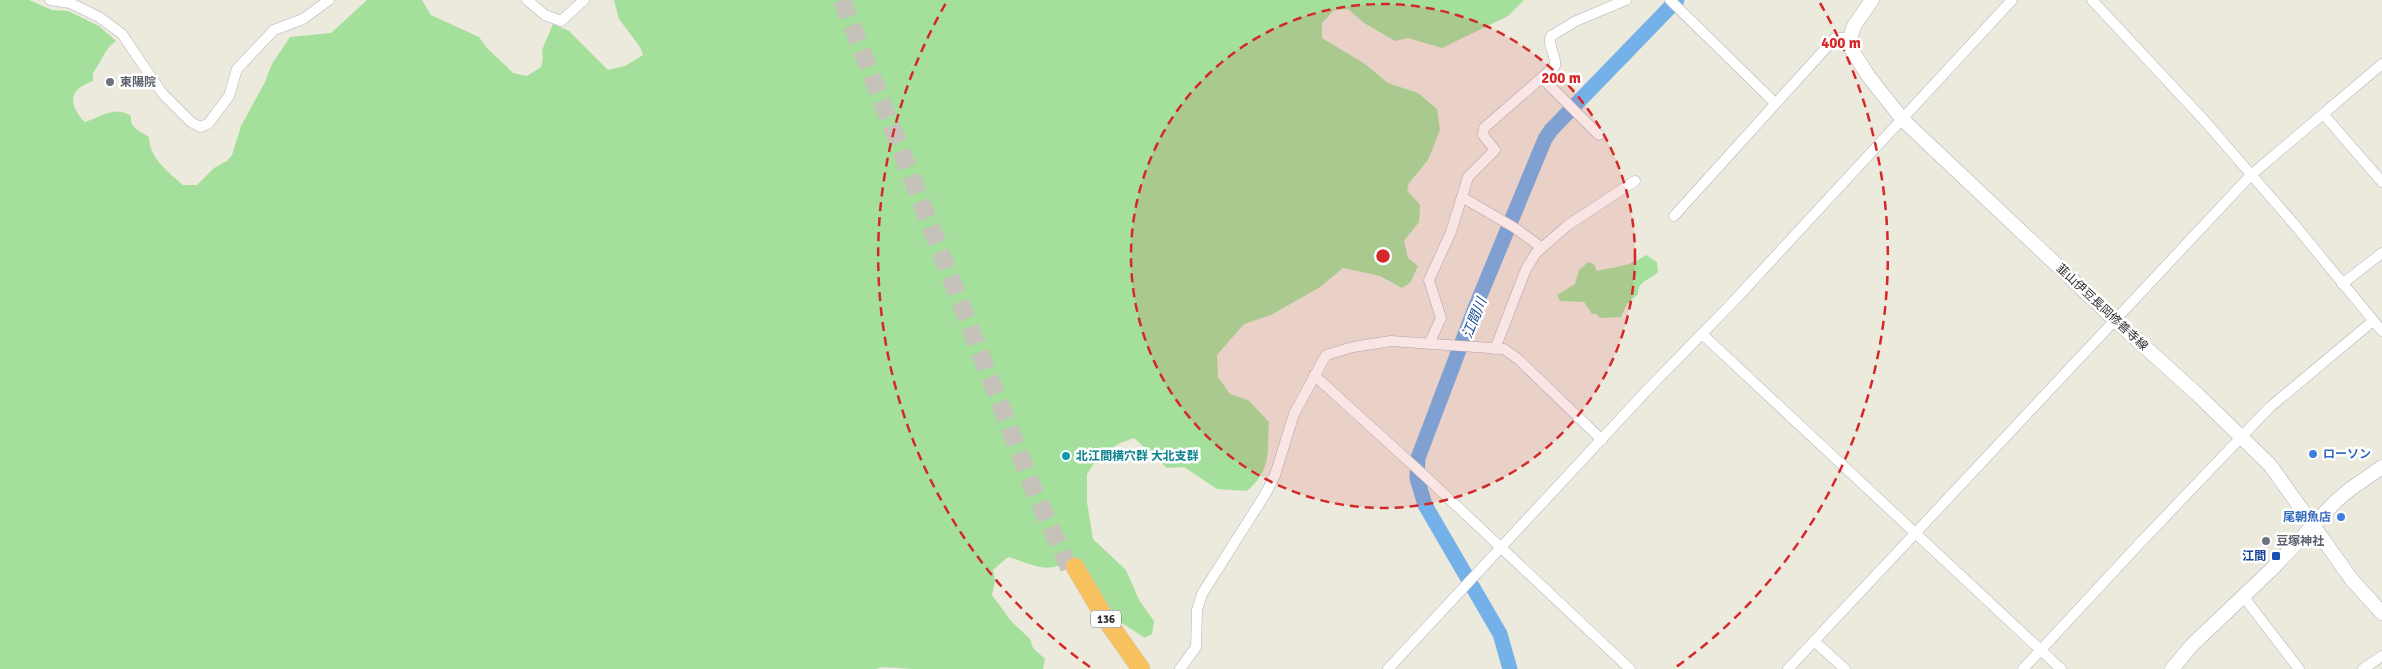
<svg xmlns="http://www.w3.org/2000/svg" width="2382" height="669" viewBox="0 0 2382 669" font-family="Signika,'Noto Sans JP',sans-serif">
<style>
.green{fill:#a4e09c}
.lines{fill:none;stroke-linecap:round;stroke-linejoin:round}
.river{stroke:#75b1e9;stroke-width:15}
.motorway-tunnel{stroke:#c5c3b9;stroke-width:18;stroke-dasharray:18 9;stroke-linecap:butt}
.minor-casing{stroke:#b1b1be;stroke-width:11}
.secondary-casing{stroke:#b1b1be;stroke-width:15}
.motorway-casing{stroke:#ccc;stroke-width:19}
.minor{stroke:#fff;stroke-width:10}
.secondary{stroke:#fff;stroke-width:14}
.motorway{stroke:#f7c15d;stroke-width:18}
.ring{fill:none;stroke:#d62828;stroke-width:2.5;stroke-dasharray:9 6}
.worship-dot{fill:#6b7280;stroke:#fff;stroke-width:2}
.shop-dot{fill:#3f7fe0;stroke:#fff;stroke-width:2}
.culture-dot{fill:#0f9aa8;stroke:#fff;stroke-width:2}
.transit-dot{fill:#1a4fb4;stroke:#fff;stroke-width:2}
.labels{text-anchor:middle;stroke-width:5;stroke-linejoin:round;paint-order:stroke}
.shield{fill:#fff;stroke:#6b6b6b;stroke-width:1}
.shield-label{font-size:11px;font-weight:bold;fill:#2b2b2b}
.worship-label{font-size:12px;font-weight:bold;fill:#5b616d;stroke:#fff;text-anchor:start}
.street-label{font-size:12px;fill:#2b2b2b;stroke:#fff}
.shop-label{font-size:12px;font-weight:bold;fill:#366cbe;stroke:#fff;text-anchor:start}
.culture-label{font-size:12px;font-weight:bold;fill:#0d838f;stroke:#fff;text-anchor:start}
.transit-label{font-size:12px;font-weight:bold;fill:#164399;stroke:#fff;text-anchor:end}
.water-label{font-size:14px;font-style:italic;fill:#134d96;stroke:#fff}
.centre{fill:#d62828;stroke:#fff;stroke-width:2.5}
.ring-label{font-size:15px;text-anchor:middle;font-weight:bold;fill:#d62828;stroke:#fff;stroke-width:5;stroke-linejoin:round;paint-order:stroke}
</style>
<rect width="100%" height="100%" fill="#ece9dd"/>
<g class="green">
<path d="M0,0H29L52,10L68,11L99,26L116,41C104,49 102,61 93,73V81C81,86 68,92 75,108C78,114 80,118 85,122C101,117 115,105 131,116C129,128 140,131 149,137C149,158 168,172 183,185H197L214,168L227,161L232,155L241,126L264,84L272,64L290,37L331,33L367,0H422L431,15L479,37L486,47L513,73L527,76L541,67L543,59L542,50L553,24L569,31L608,70L625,66L643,55L640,47L619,19L614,0H1524L1508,16L1442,48L1408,38L1395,41L1364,23L1348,9L1334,10L1322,23V38L1365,64L1388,83L1418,93L1437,109L1440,130L1428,160L1409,183L1407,190L1420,205L1419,222L1404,241L1408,258L1418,266L1410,283L1402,288L1380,276L1343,268L1320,287L1271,315L1244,324L1217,355L1218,377L1230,394L1248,400L1269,422C1267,452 1272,470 1247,491L1217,489L1184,467L1167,468L1134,438L1120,443L1099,456L1087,474V502L1093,539L1126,570L1139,600L1154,621L1152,634L1145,638L1111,616L1071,559C1048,576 1032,564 1008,557L993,570L995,581L992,595L1011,621L1030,639L1033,648L1045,659L1043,669H913L882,667L876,669H0Z"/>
<path d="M1646,255L1657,262L1658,272C1651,280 1638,280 1638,294L1627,304L1621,317L1600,318L1596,314H1592L1584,302L1560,301L1557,295L1575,284L1579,270L1588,262L1594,264L1597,271C1617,266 1627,268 1646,255Z"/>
</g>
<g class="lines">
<path class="river" d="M1510,669L1500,634L1425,505L1417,478L1418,458L1475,308L1545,139L1551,130L1677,0"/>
<path class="motorway-tunnel" d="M842,0L1033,488L1070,570"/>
<defs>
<g id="minor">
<path d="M50,0L70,3L99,17L122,34L162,93L191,122L200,127L208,124L229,96L237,69L274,30L303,19L329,0"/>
<path d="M527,0L545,15L561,21L584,0"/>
<path d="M1670,0L1775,103"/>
<path d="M2092,0L2203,119L2294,224L2382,331"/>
<path d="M1542,78L1599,135"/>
<path d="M2324,115L2382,182"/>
<path d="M1462,197L1515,228L1541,247"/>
<path d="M1674,216L1835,38H1850"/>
<path d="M2342,284L2382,253"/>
<path d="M1702,334L2061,669"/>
<path d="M1429,344L1441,318L1429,280L1451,232L1468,177L1495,150L1483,135L1484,128L1555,66C1557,56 1547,47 1551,36L1576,21L1626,0"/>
<path d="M1495,349L1526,269L1536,253L1568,225L1635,181"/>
<path d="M1314,375L1426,477L1630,669"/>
<path d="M2243,596L2299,669"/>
<path d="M1814,641L1845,669"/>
<path d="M1180,669L1196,647L1197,610L1202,594L1266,493L1275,475L1294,414L1326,355L1353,347L1391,341L1504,349L1518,359L1602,440"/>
<path d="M1388,669L1649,388L1733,302L2012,0"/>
<path d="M1788,669L2251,175L2382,64"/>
<path d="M2023,669L2140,543L2270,407L2373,321"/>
<path d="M2363,669L2382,656"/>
</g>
<g id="secondary">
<path d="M1872,0L1854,26L1850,38L1851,49L1869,77L1903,120L2115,320L2197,394L2270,465L2352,580L2382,613"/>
<path d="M2172,669L2192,645L2273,568L2335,502L2349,490L2382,467"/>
</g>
<path id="motorway" d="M1075,567L1105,618L1141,669"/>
</defs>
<use href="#minor" class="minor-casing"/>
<use href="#secondary" class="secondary-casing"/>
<use href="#motorway" class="motorway-casing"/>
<use href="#minor" class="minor"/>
<use href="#secondary" class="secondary"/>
<use href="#motorway" class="motorway"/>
</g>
<circle cx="1383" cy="256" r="252" fill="#d62828" fill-opacity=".12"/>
<g class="ring">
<circle cx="1383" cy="256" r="252"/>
<path d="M1090 667A505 505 0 0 1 946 3M1820 3A505 505 0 0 1 1676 667"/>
</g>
<g class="worship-dot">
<circle cx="110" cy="82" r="5"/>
<circle cx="2266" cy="541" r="5"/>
</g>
<g class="shop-dot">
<circle cx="2313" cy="454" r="5"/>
<circle cx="2341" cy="517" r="5"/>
</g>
<circle class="culture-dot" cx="1066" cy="456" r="5"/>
<rect class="transit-dot" x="2271" y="551" width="10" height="10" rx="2.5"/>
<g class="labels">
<rect class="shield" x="1091" y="610.5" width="30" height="17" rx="4"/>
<g class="shield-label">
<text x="1106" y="623">136</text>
</g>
<g class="worship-label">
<text x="120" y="86">東陽院</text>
<text x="2276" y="545">豆塚神社</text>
</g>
<g class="street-label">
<text transform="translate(2102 307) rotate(43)" y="4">韮山伊豆長岡修善寺線</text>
</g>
<g class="shop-label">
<text x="2323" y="458">ローソン</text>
<text x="2331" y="521" text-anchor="end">尾朝魚店</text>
</g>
<g class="culture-label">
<text x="1076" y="460">北江間横穴群 大北支群</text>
</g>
<g class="transit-label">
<text x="2266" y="560">江間</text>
</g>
<g class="water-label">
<text transform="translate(1474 318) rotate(-68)" y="5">江間川</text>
</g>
</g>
<circle cx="1383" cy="256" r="8" class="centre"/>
<g class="ring-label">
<text x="1841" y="48">400 m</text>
<text x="1561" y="83">200 m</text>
</g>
</svg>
